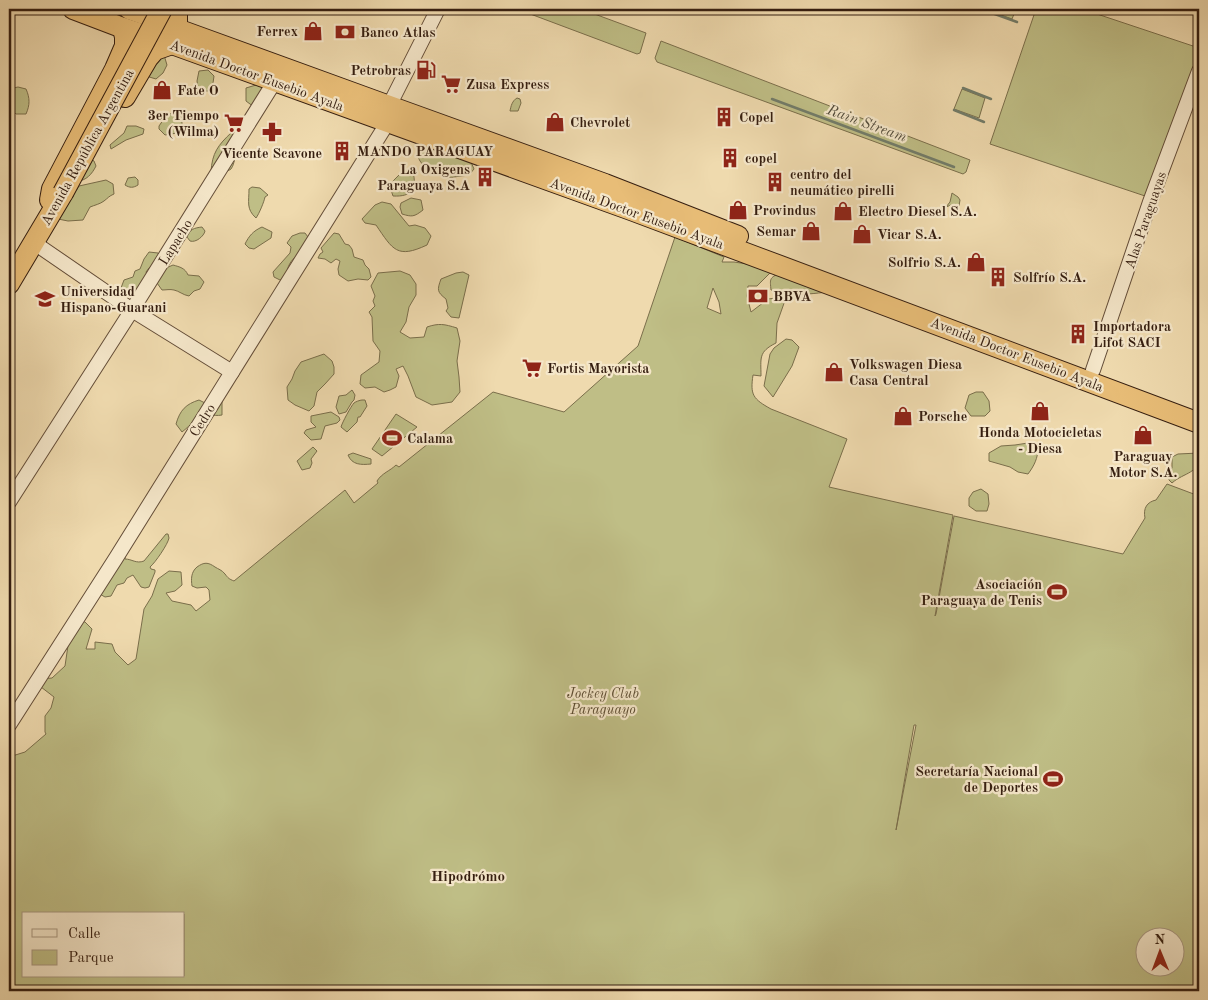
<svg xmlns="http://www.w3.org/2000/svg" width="1208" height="1000" viewBox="0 0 1208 1000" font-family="'Old Standard TT',serif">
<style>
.green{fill:#bfbe86;stroke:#7a6e4b;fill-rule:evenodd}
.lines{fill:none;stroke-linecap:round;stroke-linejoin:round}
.stream{stroke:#727c69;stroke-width:2.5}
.minor-casing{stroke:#644d38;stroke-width:16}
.highway-casing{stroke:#351e10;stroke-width:22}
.minor{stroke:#f5e7ca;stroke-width:14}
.highway{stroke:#e8bd77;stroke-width:20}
.highway-bridge-casing{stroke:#351e10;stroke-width:22;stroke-linecap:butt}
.highway-bridge{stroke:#e8bd77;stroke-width:20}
.labels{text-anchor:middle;stroke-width:4.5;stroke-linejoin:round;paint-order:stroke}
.poi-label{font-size:14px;font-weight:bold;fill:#351e10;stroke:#f5e7ca;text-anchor:start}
.street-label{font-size:14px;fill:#351e10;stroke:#f5e7ca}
.park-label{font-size:14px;font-style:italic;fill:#5e4e33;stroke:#f5e7ca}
.water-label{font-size:15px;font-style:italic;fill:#544d3c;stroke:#f5e7ca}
.neighbourhood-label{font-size:15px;font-weight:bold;fill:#351e10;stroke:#f5e7ca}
</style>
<rect width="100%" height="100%" fill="#efdaae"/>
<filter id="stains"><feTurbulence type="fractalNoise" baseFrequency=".004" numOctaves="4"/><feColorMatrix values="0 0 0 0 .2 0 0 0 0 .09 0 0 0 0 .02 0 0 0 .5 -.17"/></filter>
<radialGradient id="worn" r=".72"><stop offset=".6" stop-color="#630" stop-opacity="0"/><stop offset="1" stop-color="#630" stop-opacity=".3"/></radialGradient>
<g class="green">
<path d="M517,9H541L552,13L554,9H581L646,33L640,53L637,54Z"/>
<path d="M994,9H1016L1012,19L993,12Z"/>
<path d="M1036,9H1082L1199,48V57L1148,197L990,144Z"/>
<path d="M661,41L970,160L966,172L963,174L657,62L655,58Z"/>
<path d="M164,55L167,65L163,73L156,79L146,76L144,63Z"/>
<path d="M208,70L214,76L213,83L208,91H201L198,88L197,81L199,71Z"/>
<path d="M256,85L267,88L254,107L246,101V88Z"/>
<path d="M18,87L26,89C30,98 30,105 26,114H16L9,108V89Z"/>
<path d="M962,89L985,98L979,118L954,109Z"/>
<path d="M517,98L520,99L521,103L518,111H510C511,106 512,101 517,98Z"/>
<path d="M168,113L182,117V130L177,133L165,135L159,129V126Z"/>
<path d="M127,126H136L144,129L143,134L126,140L111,149L110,145L124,133Z"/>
<path d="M232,132L237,136C236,144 236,163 231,169C226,173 217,172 211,172C212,153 218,145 232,132Z"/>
<path d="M435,145L471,162L474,169L469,175L446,178L439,174L426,169L420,161L417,155L425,148Z"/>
<path d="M91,159L94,161L96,166C92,174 86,181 77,181Z"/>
<path d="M403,171H413C417,189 412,197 393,196L390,187L394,180Z"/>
<path d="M135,177L138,180V185C133,188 130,188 125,185L128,178Z"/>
<path d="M106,180L113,184L114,194C109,196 108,198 104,201C100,204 95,205 90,207L83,220L68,221L58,219L79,186Z"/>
<path d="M252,187L260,188L268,195L265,197C264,202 259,214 256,218C246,209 249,202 249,189Z"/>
<path d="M952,193L958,197L960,200L959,206L955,208L951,205L946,207L950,202Z"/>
<path d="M411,198L421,200L423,210C414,217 412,217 402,214L400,207L401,203Z"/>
<path d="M382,202L391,204L409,226L415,225L425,228L431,236L427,245C397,259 393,250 376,225L365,223L362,219L375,205Z"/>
<path d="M202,227L205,231C204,236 196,243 190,241L187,237C190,229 194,228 202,227Z"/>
<path d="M262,227L272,232L271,238L254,249L249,248L245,244C249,236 253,231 262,227Z"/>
<path d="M300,233H305L308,237C306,255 286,256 287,276L280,280L274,277L273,272L290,253L291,247L287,243L292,236Z"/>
<path d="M334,233L339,234L345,244L349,245L352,249L354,257L363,260L365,265L369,269L371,277L368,280L358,279L348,281L339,275L338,269L340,261L336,259L331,263L325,259L318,258L320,254L323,252L321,248Z"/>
<path d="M675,237L724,257L722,262H734L767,267L770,273L757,286H748L747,296L751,312L768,299L776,298L778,292L771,290C770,279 769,278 780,273L829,292C814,293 805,296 788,292L777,323L776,343C758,352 761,358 761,376L753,375C750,395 753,399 771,409L847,439L829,487L953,515L935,616L936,614L954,516L1123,554L1145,518C1143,508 1147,502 1156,500L1167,484L1199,496V991H9V757L25,752L46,734L45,732V716L51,708L54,697L41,687L40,679L52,678L65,666L70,632L78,620L85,622L92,629L86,649H95V642L112,644L115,652L128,665L136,659L144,609L152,596L158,579L169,571L181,572L182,585L175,591L166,593L172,601L191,605L196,611L210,600L209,590L206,587L197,588L192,586C191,579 191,572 197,567C204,562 208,562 215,567C218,569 222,570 225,574C228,578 229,579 234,581L345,490L354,503L378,483L377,481C382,473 390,471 396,465L399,467L493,392L564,412L638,346ZM713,288L719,302L721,314L707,308ZM914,725H916L896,830ZM24,914H184V976H24ZM1146,938H1176V968H1146Z"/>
<path d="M149,252L158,253L161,257L152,267L149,268L146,272L147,274L142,290L136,291L132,290L130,293H124L121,288L124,280L133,277L135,271L140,269L144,259Z"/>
<path d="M173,265C180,267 185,268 188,275L199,276L204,282L200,289L194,291L189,296C183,295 179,291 174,290C170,289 166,290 162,290L157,283L164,269Z"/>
<path d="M400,271L410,275L416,284V295L409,307L406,322L400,332L410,338L424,337L427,327C439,323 444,324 457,328L460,341L457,361L459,377L460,392L452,402L432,405L416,397L408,376L403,366L396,369L399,376L396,387L390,390L384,392L375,387L365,388L360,384L361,375L379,362L380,351L373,341L372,317L369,312L375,306L373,301L375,296L371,286L378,273Z"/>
<path d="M463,272L469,275L459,318L451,317L446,311L448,308L446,299C437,292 437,290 441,279L456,273Z"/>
<path d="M786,339L792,340L799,347L792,366L773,397L764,386L770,354L774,348Z"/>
<path d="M324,354L332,361L334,367V374L325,384L317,392L314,406L309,411L295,405L288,400L287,387L292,379L295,371L301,362Z"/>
<path d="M352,390L355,395L354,400L352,402L346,412L339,414L336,407L339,396L346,395Z"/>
<path d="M976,392H983L989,401L990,411L985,416H971L965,408L969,395Z"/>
<path d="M199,400L205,403L222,400V415C217,416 214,415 210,415C199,414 190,426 182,432L176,424C180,410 186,404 199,400Z"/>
<path d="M362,400H365L367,406L360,417H358L357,422L347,432L341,427C342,423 351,406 354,403C355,402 360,400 362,400Z"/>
<path d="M331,412L339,417L340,420L337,423L325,426L321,439L311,440L304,433L306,430L316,427L311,422V416Z"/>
<path d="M396,414L417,427L382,456L372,449Z"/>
<path d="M1028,443L1038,448C1038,458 1034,466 1028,474L1018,472L1010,467L989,461V453L1001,446L1015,445Z"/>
<path d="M313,447L317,451L311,459L312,463L310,468L302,470L297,461Z"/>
<path d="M353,453L371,459V464C361,465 352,465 348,455Z"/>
<path d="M1199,453C1201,474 1184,472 1172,483L1169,480L1168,473L1172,468V457L1178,454Z"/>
<path d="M981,489L988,494L989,504L987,511H976L969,506V498L973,492Z"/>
<path d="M166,534H168C168,535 169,537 169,538C168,544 155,563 150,567L151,569L155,570V572L149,587L145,588L141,587L133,575L127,578L124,583L117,585L111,596L105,597L98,593L125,556V559C132,559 136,564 144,561Z"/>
</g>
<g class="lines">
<g class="stream">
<path d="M992,13L1017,22"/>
<path d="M963,88L991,99"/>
<path d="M772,99L954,167"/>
<path d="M954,110L984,122"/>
</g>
<defs>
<g id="minor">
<path d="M33,242L132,310L232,372"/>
<path d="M1093,370L1150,202L1199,71"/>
<path d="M9,502L132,310L275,81"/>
<path d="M9,725L116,558L388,122L389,106L438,9"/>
</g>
<g id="highway">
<path d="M73,9L123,28L172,44L631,210L1199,423"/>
<path d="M129,9L155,18L177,29L389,106L605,184L738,236"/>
<path d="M177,9V29"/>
<path d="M125,97L148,58L155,50L172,44"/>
<path d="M50,200L52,189L115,69L125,46V37L123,28"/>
<path d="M9,284L63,193"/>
</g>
</defs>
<use href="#minor" class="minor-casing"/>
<use href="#highway" class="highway-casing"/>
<use href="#minor" class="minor"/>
<use href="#highway" class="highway"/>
<defs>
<path id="highway-bridge" d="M63,193L162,9"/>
</defs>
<use href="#highway-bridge" class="highway-bridge-casing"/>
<use href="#highway-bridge" class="highway-bridge"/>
</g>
<defs>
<symbol id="shop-bare" viewBox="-9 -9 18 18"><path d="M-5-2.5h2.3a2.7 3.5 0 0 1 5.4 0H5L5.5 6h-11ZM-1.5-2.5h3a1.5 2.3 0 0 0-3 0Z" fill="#8f2418" stroke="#f5e7ca" stroke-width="2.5" paint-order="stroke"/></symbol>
<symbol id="bank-bare" viewBox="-9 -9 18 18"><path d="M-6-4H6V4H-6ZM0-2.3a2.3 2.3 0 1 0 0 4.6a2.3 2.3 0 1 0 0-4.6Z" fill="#8f2418" stroke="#f5e7ca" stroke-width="2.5" paint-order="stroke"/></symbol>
<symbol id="fuel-bare" viewBox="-9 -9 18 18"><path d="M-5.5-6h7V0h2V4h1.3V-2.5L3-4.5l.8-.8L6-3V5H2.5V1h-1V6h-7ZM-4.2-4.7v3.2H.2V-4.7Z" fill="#8f2418" stroke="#f5e7ca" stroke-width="2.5" paint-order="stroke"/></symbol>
<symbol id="supermarket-bare" viewBox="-9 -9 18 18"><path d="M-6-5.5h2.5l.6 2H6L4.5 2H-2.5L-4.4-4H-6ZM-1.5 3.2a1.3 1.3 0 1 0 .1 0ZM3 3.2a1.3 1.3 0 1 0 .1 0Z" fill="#8f2418" stroke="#f5e7ca" stroke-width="2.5" paint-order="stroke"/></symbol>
<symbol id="building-bare" viewBox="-9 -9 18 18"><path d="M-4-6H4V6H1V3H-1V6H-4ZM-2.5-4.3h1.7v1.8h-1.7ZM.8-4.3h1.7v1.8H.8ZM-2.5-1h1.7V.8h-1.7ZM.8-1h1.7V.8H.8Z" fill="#8f2418" stroke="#f5e7ca" stroke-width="2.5" paint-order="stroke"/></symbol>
<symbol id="pharmacy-bare" viewBox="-9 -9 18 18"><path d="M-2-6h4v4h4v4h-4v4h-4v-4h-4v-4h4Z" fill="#8f2418" stroke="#f5e7ca" stroke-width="2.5" paint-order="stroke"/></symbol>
<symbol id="school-bare" viewBox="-9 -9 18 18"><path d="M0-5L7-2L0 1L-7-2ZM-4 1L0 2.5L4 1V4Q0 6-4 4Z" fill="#8f2418" stroke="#f5e7ca" stroke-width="2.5" paint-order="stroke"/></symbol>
<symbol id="stadium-bare" viewBox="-9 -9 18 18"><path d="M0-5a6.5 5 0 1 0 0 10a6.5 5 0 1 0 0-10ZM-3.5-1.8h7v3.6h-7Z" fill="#8f2418" stroke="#f5e7ca" stroke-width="2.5" paint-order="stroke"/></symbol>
</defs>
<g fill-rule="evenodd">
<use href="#shop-bare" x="299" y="17" width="28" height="28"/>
<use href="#bank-bare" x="331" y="18" width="28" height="28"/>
<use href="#fuel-bare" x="412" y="56" width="28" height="28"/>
<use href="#supermarket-bare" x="437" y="70" width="28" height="28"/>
<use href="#shop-bare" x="148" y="76" width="28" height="28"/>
<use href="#building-bare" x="710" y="103" width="28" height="28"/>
<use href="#shop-bare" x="541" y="108" width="28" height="28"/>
<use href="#supermarket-bare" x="220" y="109" width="28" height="28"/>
<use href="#pharmacy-bare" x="258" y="118" width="28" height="28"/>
<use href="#building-bare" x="328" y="137" width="28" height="28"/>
<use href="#building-bare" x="716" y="144" width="28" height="28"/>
<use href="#building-bare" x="471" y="163" width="28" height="28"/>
<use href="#building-bare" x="761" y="168" width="28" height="28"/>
<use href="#shop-bare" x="724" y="196" width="28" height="28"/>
<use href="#shop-bare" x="829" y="197" width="28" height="28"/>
<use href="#shop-bare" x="797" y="217" width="28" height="28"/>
<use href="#shop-bare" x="848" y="220" width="28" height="28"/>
<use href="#shop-bare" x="962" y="248" width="28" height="28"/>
<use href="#building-bare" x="984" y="263" width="28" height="28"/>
<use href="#bank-bare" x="744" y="282" width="28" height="28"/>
<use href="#school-bare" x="31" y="285" width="28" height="28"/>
<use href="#building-bare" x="1064" y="320" width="28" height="28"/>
<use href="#supermarket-bare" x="518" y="354" width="28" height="28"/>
<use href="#shop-bare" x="820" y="358" width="28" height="28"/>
<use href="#shop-bare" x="1026" y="397" width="28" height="28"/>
<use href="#shop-bare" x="889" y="402" width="28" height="28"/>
<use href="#shop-bare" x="1129" y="421" width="28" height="28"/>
<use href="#stadium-bare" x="378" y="424" width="28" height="28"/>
<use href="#stadium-bare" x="1043" y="578" width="28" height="28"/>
<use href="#stadium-bare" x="1039" y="765" width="28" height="28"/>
</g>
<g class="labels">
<g class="poi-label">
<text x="298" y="36" text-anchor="end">Ferrex</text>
<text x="360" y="37">Banco Atlas</text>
<text x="411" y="75" text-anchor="end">Petrobras</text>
<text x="466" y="89">Zusa Express</text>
<text x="177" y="95">Fate O</text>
<text x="219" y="120" text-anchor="end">3er Tiempo<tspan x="219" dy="16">(Wilma)</tspan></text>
<text x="739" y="122">Copel</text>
<text x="570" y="127">Chevrolet</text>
<text x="357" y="156">MANDO PARAGUAY</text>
<text x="272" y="158" text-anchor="middle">Vicente Scavone</text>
<text x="745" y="163">copel</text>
<text x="470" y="174" text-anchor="end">La Oxigens<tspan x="470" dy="16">Paraguaya S.A</tspan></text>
<text x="790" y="179">centro del<tspan x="790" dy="16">neumático pirelli</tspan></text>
<text x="753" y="215">Provindus</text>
<text x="858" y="216">Electro Diesel S.A.</text>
<text x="796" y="236" text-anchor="end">Semar</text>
<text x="877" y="239">Vicar S.A.</text>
<text x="961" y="267" text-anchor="end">Solfrio S.A.</text>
<text x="1013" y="282">Solfrío S.A.</text>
<text x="60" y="296">Universidad<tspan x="60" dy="16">Hispano-Guarani</tspan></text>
<text x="773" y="301">BBVA</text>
<text x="1093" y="331">Importadora<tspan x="1093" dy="16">Lifot SACI</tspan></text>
<text x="849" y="369">Volkswagen Diesa<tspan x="849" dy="16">Casa Central</tspan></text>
<text x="547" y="373">Fortis Mayorista</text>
<text x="918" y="421">Porsche</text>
<text x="1040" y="437" text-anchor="middle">Honda Motocicletas<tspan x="1040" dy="16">- Diesa</tspan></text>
<text x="407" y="443">Calama</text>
<text x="1143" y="461" text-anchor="middle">Paraguay<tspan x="1143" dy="16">Motor S.A.</tspan></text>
<text x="1042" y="589" text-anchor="end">Asociación<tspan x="1042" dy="16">Paraguaya de Tenis</tspan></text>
<text x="1038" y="776" text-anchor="end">Secretaría Nacional<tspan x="1038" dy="16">de Deportes</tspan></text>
</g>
<g class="street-label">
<text transform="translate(257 75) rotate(20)" y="5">Avenida Doctor Eusebio Ayala</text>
<text transform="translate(87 147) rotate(-61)" y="5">Avenida República Argentina</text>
<text transform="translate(637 213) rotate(20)" y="5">Avenida Doctor Eusebio Ayala</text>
<text transform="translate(1145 220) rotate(-71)" y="5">Alas Paraguayas</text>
<text transform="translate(175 242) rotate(-58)" y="5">Lapacho</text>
<text transform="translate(1017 354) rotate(21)" y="5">Avenida Doctor Eusebio Ayala</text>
<text transform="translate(202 420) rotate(-58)" y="5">Cedro</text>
</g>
<g class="park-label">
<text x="603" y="698">Jockey Club<tspan x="603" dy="16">Paraguayo</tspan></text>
</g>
<g class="water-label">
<text transform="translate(867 123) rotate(20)" y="5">Rain Stream</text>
</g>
<g class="neighbourhood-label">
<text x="468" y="881">Hipodrómo</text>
</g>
</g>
<rect width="1208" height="1000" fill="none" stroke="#efdaae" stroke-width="30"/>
<rect x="10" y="10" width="1188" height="980" fill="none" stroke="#351e10" stroke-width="2.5"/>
<rect x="15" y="15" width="1178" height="970" fill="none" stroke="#351e10"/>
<rect x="22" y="912" width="162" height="65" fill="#f5e7ca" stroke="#a89780"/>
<rect x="32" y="929" width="25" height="8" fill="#f5e7ca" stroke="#a89780"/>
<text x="68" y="938" font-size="15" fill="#351e10">Calle</text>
<rect x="32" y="950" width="25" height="15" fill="#bfbe86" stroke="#a89780"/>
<text x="68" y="962" font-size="15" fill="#351e10">Parque</text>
<g transform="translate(1160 952) rotate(359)"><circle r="24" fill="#f5e7ca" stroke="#a89780"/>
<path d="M0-4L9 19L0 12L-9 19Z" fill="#8f2418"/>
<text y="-8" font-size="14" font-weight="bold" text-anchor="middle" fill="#351e10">N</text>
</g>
<rect width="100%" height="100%" filter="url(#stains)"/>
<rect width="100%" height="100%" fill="url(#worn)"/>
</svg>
